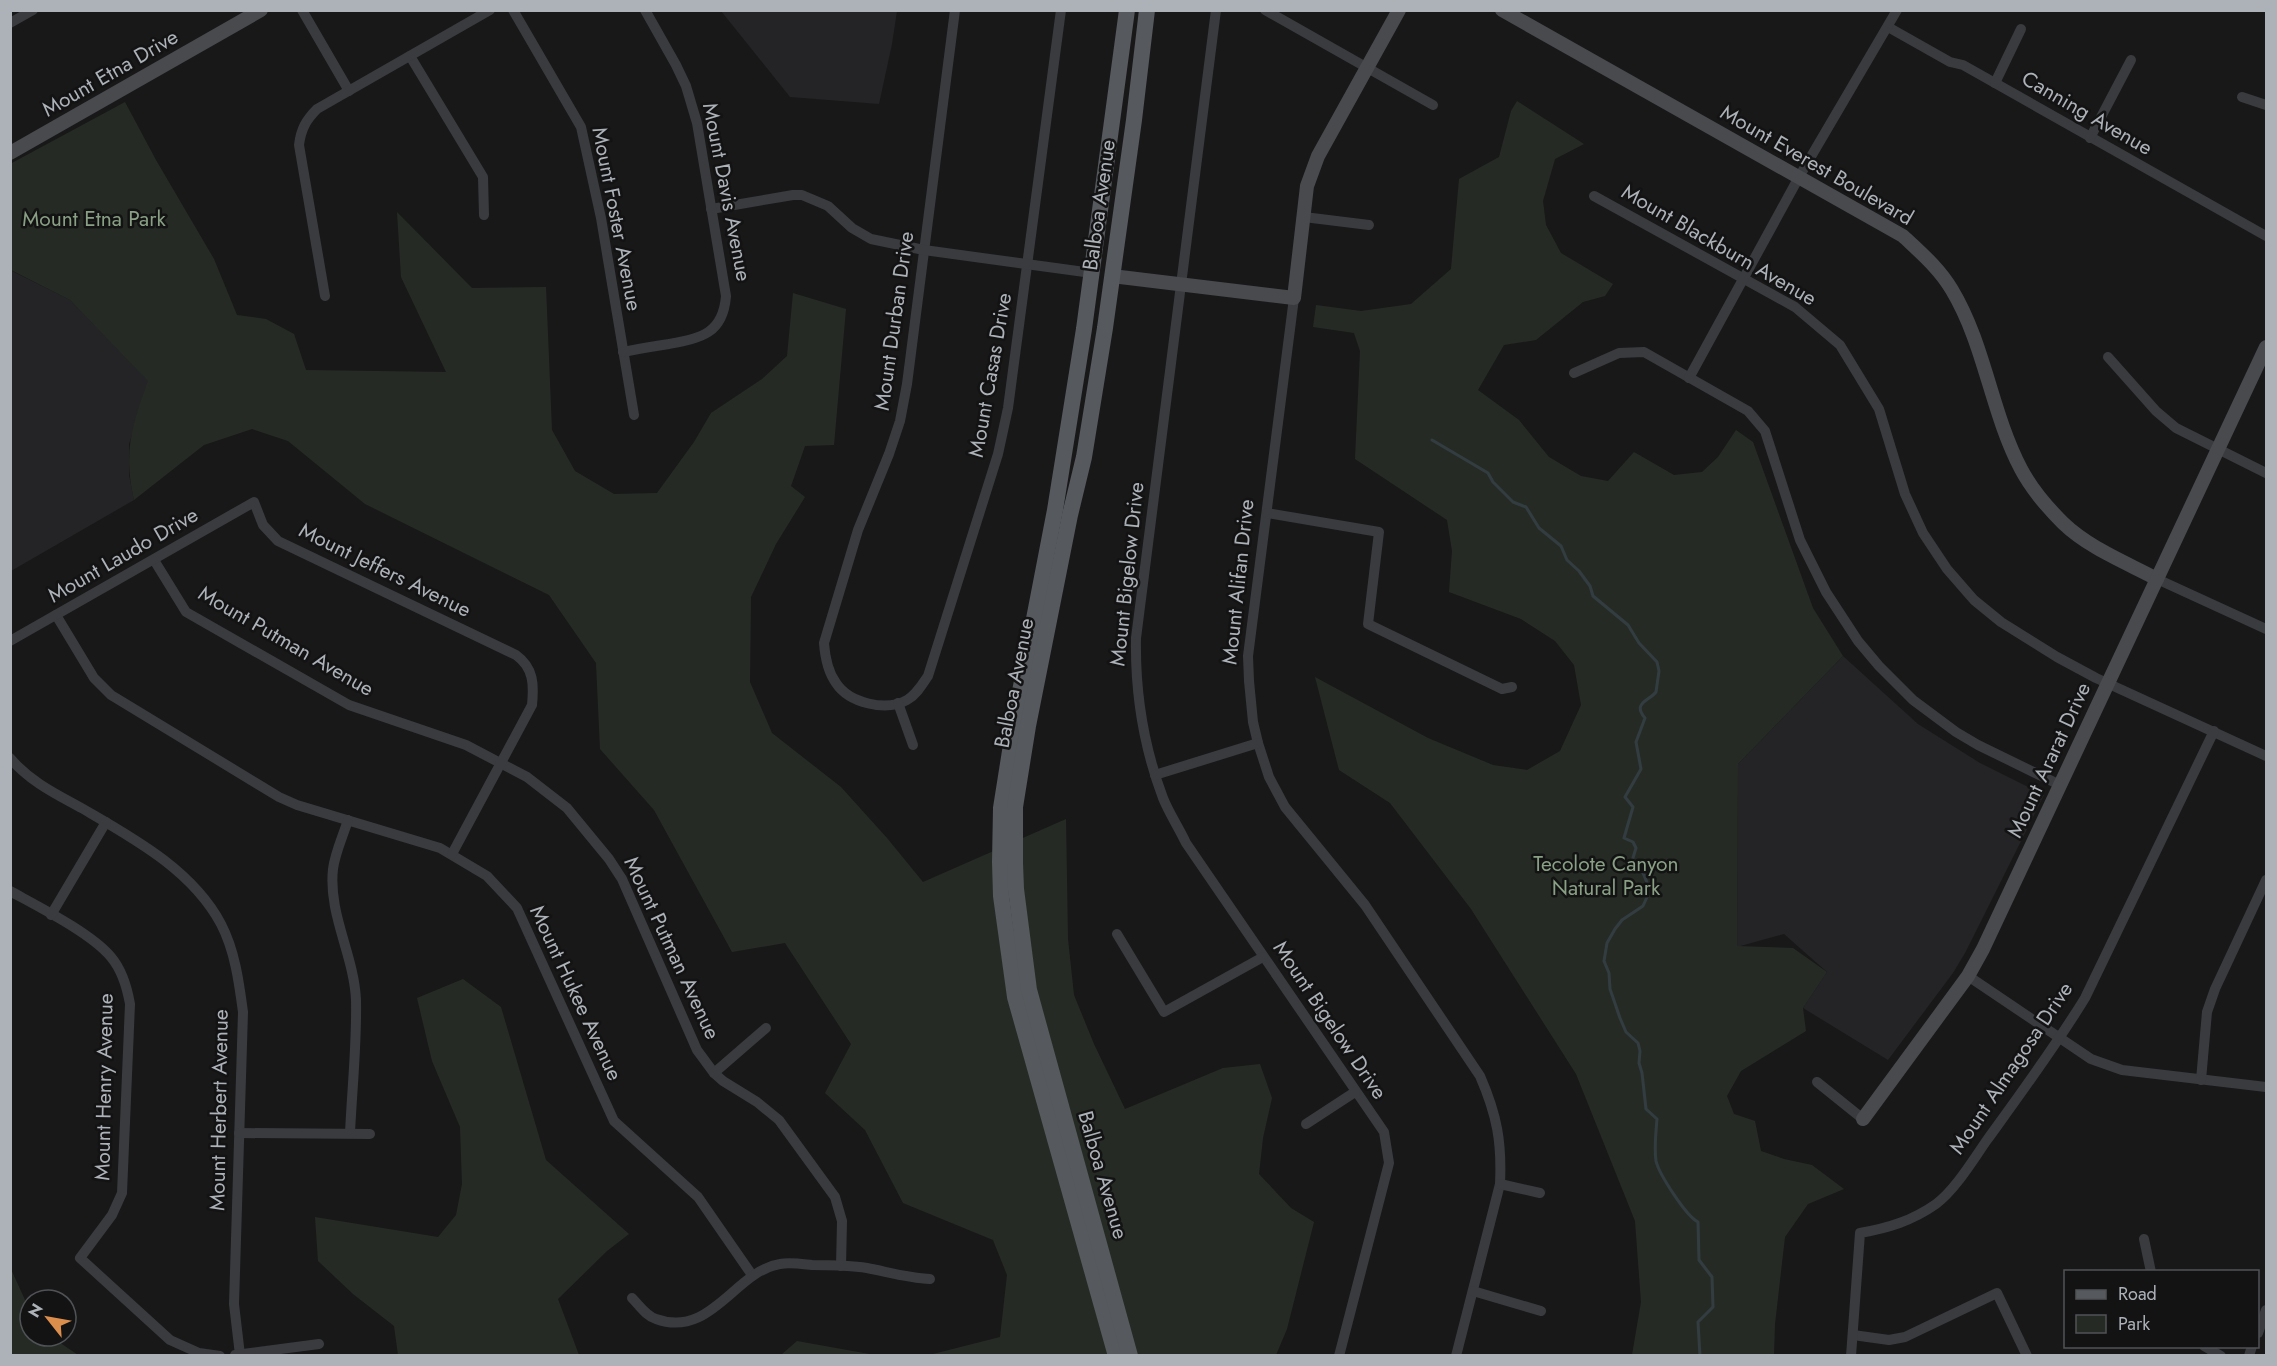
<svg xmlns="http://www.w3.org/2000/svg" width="2277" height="1366" viewBox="0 0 2277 1366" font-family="Jost,sans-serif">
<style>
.built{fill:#242426}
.green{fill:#252b24}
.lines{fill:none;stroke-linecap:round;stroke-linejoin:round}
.stream{stroke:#333d41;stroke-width:3}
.street{stroke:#393b3e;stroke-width:10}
.secondary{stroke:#484a4e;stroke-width:14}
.primary{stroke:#56595d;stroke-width:16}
.labels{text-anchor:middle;stroke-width:5;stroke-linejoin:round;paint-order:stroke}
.street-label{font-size:21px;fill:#acb2b8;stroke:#131314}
.park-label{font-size:21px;fill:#89a085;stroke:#131314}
</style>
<rect width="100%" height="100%" fill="#181819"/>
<g class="built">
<path d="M721,11H897L892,44L879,104L790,97Z"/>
<path d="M10,270L70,300L149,381L129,444V475L134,500L11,571Z"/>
<path d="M1843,656L1918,724L1980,763L2044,795L1965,953L1953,973L1888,1060L1803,1008L1827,972L1784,934L1737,947L1738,764Z"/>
</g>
<g class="green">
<path d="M1517,101L1584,144L1555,159L1543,201L1546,225L1561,253L1613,284L1605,296L1583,302L1536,340L1504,345L1478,390L1519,420L1549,457L1581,476L1608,481L1634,452L1674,475L1702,472L1718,457L1736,430L1753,442L1813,608L1843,656L1738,764L1737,946L1793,948L1827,972L1803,1008L1806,1031L1741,1071L1727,1096L1734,1114L1755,1121L1761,1151L1784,1159L1812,1165L1844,1189L1808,1204L1785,1237L1775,1324L1774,1355H1632L1641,1302L1635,1221L1576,1074L1471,909L1390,803L1339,770L1315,677L1428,738L1493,765L1527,770L1560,751L1581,705L1574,665L1555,641L1521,619L1449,592L1452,551L1447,520L1355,459L1360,351L1354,333L1313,327L1316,305L1361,311L1411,304L1451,269L1459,179L1499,157L1511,111Z"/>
<path d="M125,102L156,160L214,259L237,315L266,319L294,334L306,370L446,372L401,277L397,212L472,288L546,287L552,430L575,471L614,494L657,493L694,442L711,413L762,379L787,356L793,293L846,309L834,445L805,446L791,486L805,497L776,544L751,597L750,682L772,733L841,787L887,838L923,882L1066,819L1068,939L1074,995L1094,1044L1125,1109L1223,1068L1260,1064L1272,1098L1263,1138L1259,1174L1291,1208L1314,1222L1287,1329L1276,1355H929L1000,1337L1007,1275L993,1240L903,1203L865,1130L825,1093L851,1044L785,943L732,952L654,810L600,749L596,663L549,595L365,504L288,441L252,429L204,445L134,500C123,451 132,426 148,381L70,300L11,270L10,164Z"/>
<path d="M463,979L501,1007L546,1160L629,1234L607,1251L558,1299L579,1355H398L394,1326L353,1294L318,1261L315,1217L438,1237L456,1215L462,1184L460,1127L432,1061L417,998Z"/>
<path d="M10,1267L30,1311V1336H50L78,1355H11Z"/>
<path d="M797,1341L875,1355H781Z"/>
</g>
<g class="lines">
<path class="stream" d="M1432,440L1488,473L1493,482L1513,502L1526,507L1539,528L1561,546L1567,560L1579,571L1590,586L1593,596L1628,625L1639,643L1657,662L1659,671L1656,692C1649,701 1632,703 1645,718L1636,742L1641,769L1625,797L1633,807L1624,838L1633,842L1636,848L1632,861L1641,868L1648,885L1647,897L1643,906L1622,920L1615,929L1607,943L1604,961L1609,973L1610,989L1620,1018L1626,1032L1638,1043L1640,1051L1639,1063L1642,1073L1646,1109L1657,1119C1656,1132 1654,1148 1656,1161C1659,1174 1686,1216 1698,1222L1699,1260L1712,1277L1713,1307L1698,1322L1700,1356"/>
<g class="street">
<path d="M302,10L349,91"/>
<path d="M513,10L581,127L601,218L634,415"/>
<path d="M955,10L907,384L900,421L889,454L858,530L824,643C825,657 828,672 836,683C849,703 886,712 907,700C916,695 922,685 928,676L998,454L1008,408L1061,10"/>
<path d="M1216,10L1136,638C1135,693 1143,745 1163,798C1169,813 1179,828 1186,843L1384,1132L1389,1163L1339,1356"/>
<path d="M1265,10L1433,105"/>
<path d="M10,23L33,10"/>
<path d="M1888,27L1950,62L1963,65L2266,236"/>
<path d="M410,56L483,177L484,215"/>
<path d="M1995,83L2021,29"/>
<path d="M2242,97L2266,105"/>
<path d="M2090,138L2131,60"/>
<path d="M1594,196L1795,307L1840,345L1879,409L1905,494L1923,533L1947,569L1974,600L2001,622L2057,657L2096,678L2266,756"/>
<path d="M711,209L793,195H802L828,206L852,228L871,239L924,250L1092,273"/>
<path d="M1304,217L1369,225"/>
<path d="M325,296L299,145C301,129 306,120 317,109L490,10"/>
<path d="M1294,298L1248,656L1249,681L1253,722L1258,743L1269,777L1285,807L1365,905L1480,1076C1497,1115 1502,1142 1500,1184L1456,1356"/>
<path d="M623,352C638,349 654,346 669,344C701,338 723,334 726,296L697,123L686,86L676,65L645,10"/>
<path d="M2108,357L2156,411L2176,428L2266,473"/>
<path d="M1574,373L1619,353L1644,352L1748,411L1765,431L1800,540L1826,592L1858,641L1879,666L1913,700L1956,732L1978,745L2060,785"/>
<path d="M1689,378L1799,177L1897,10"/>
<path d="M1267,513L1379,532L1368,624L1502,689L1512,687"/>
<path d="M154,560L186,612L349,705L466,745L527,777L567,808L609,859L622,879L697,1050L714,1073L723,1081L757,1102L779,1120L835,1197L842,1221L841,1266"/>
<path d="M2157,579L2266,629"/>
<path d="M56,615L94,678L111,695L279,797L297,805L440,848L487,876L517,908L614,1121L698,1197L752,1275"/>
<path d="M10,641L254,502L263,525L278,541L516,655C534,668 534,685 532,705L452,854"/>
<path d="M898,703L913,745"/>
<path d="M10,758C30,782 58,795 85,810C135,839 193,871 221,924C235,951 239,982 243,1012L234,1304L240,1355"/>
<path d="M1155,775L1258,743"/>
<path d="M348,820C343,836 335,853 333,869C328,914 354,955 356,1000C357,1044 352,1089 350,1133"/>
<path d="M10,891C39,907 91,933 111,957C122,970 127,987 130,1004L122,1193L112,1215L80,1258L170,1340L199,1353L220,1356"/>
<path d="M51,915L106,822"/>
<path d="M1117,934L1164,1012L1263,957"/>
<path d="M1968,976L2091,1059L2122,1070L2266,1087"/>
<path d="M714,1073L766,1028"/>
<path d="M2201,1080L2207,1012L2215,989L2266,880"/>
<path d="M1817,1082L1863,1119"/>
<path d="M1306,1124L1355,1092"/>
<path d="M239,1133L370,1134"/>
<path d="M1500,1184L1540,1193"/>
<path d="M2144,1239L2151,1272"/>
<path d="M1473,1291L1541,1311"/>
<path d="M632,1298C639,1305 646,1316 656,1319C711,1339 735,1271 780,1264C790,1262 802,1264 812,1265C830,1265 849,1265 867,1268C888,1272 908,1278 930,1279"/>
<path d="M2258,1333L2266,1310"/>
<path d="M1853,1335L1889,1340L1905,1337L1997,1293L2027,1356"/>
<path d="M2204,1346L2221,1356"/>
<path d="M235,1355L319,1344"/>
<path d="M1851,1356L1860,1233C1888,1228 1912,1221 1936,1204C1955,1190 1973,1160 1987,1140C2021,1093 2055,1047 2085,998L2214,731"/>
<path d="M2249,1356L2252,1346"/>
</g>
<g class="secondary">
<path d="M1502,10L1903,236C1921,253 1939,268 1952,290C1985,345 1991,412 2021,469C2031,488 2047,507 2063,523C2089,548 2125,562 2157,579"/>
<path d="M10,153L261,10"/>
<path d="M1112,276L1294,298L1307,186L1318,156L1399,10"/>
<path d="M1863,1119L1968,976L1983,949L2266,347"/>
</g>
<g class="primary">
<path d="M1116,1356L1015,997L1001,896L1000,862L1001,808L1017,707L1055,510L1084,329L1127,10"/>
<path d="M1130,1356L1029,990L1016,889L1015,863V807L1028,726L1070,515L1084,457L1105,328L1134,120L1147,10"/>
</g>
</g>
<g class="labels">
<g class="street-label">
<text transform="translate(110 73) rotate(-30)" y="7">Mount Etna Drive</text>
<text transform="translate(2087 113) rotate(30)" y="7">Canning Avenue</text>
<text transform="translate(1817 165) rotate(30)" y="7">Mount Everest Boulevard</text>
<text transform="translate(727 192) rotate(79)" y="7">Mount Davis Avenue</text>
<text transform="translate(1099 205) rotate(-82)" y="7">Balboa Avenue</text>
<text transform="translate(617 219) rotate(79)" y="7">Mount Foster Avenue</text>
<text transform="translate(1719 245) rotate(30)" y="7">Mount Blackburn Avenue</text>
<text transform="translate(894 321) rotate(-82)" y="7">Mount Durban Drive</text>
<text transform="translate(990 375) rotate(-80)" y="7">Mount Casas Drive</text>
<text transform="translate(123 555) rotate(-30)" y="7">Mount Laudo Drive</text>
<text transform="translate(385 570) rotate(26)" y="7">Mount Jeffers Avenue</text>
<text transform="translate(1127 574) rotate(-84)" y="7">Mount Bigelow Drive</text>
<text transform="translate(1238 582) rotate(-84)" y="7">Mount Alifan Drive</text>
<text transform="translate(286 641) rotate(30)" y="7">Mount Putman Avenue</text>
<text transform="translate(1014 683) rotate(-79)" y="7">Balboa Avenue</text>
<text transform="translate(2049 760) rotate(-65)" y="7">Mount Ararat Drive</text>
<text transform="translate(672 948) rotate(65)" y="7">Mount Putman Avenue</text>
<text transform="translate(576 993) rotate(65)" y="7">Mount Hukee Avenue</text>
<text transform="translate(1330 1020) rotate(56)" y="7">Mount Bigelow Drive</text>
<text transform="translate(2011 1068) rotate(-56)" y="7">Mount Almagosa Drive</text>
<text transform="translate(104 1087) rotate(-89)" y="7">Mount Henry Avenue</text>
<text transform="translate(219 1110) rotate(-89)" y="7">Mount Herbert Avenue</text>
<text transform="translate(1103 1175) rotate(74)" y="7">Balboa Avenue</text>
</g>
<g class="park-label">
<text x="94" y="226">Mount Etna Park</text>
<text x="1606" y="871">Tecolote Canyon<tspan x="1606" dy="24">Natural Park</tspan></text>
</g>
</g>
<rect width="2277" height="1366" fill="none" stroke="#acb2b8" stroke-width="24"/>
<rect x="2064" y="1270" width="195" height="78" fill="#131314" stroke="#505356" stroke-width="1.5"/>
<rect x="2076" y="1290" width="30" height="9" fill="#56595d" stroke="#505356" stroke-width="1.5"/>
<text x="2118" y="1300" font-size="18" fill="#acb2b8">Road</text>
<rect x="2076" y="1315" width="30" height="18" fill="#252b24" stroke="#505356" stroke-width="1.5"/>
<text x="2118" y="1330" font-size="18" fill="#acb2b8">Park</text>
<g transform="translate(48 1318) rotate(301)"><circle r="28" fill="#131314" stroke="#505356" stroke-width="1.5"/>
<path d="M0-4.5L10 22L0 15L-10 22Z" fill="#dc8f4d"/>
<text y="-9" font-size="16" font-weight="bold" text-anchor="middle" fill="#acb2b8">N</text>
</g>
</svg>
